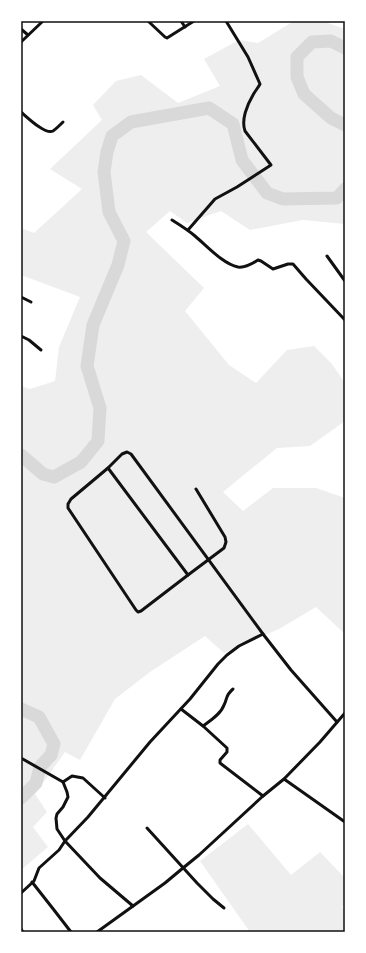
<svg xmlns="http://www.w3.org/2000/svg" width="366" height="953" viewBox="0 0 366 953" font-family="Jost,sans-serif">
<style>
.green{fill:#eee}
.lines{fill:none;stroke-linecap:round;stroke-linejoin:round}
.river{stroke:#d9d9d9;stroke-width:13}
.minor{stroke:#111;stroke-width:3}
.neatline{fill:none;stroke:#111;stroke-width:1.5}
</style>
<rect width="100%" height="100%" fill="#fff"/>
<g class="green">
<path d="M294,21H322L345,29V224L303,220L250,230L221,211L187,223L170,211L146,232L204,288L185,311L229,365L256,383L287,350L314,346L332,364L345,383V421L310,446L277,448L223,492L243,511L273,488H316L345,498V634L316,607L279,629L224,653L205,636L150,672L115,699L80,760L65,752L35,794L47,812L33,827L48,847L21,870V386L30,389L55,381L59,347L80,297L21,275V228L34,233L82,189L50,169L102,120L93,105L116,81L141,75L178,103L220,86L204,59L239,40L258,43Z"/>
<path d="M248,824L291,875L320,852L345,878V904L342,907L345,912V932H250L200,861Z"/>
</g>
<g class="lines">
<g class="river">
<path d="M345,48L331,41L312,42L297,57V77L304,94L331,118L345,125"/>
<path d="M21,455L43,474L54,477L81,462L98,441L100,408L87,366L93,325L118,265L124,241L109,212L104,172L107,152L112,136L131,122L209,108L233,124L242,160L267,193L283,199L337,198L345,189"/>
<path d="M21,709L39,717L54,744L51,755L40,767L36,783L21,798"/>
</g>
<g class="minor">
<path d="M148,21L165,37L167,38L194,21"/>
<path d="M181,21L185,27"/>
<path d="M21,29L28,35"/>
<path d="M21,42L43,21"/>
<path d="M21,112C27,117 45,135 53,131C56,129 60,125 63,122"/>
<path d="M172,220C180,225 188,230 195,236C207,246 223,264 238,267C245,268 252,264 258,260L261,261L273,269L288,264H293L306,279L345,320"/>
<path d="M188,230L215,199L237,187L271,165L245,131C241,120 247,105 253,95C255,91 258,88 260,84L248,57L226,21"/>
<path d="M327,256L345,281"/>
<path d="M21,297L31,302"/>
<path d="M21,336L29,340L41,350"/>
<path d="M108,468L188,575L224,548L226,542L225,537L196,489"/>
<path d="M188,575L141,611L138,612L136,610L68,508V504L71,499L108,468L122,454L127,452L131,454L263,634L291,670L337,722"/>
<path d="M181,709L203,726L227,748V752L220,760V763L263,796"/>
<path d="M203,726C210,721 221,714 224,705C228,697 225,696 233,689"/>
<path d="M21,758L63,782L72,776L83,778L105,798"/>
<path d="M284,779L345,822"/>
<path d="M147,828L197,883L213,899L224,908"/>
<path d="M32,882L54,910L71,932"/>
<path d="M21,893L34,881L39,868L59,850L65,841L57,829L56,818L57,814L63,807L68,797L67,792L63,782"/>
<path d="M133,906L100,878L65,841L88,817L150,742L190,699L218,664L227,655L239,646L263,634"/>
<path d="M21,929L23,932"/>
<path d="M97,932L165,883L183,868L199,855L263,796L284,779L320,742L345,713"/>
</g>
</g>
<rect width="366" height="953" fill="none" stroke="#ffffff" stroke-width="44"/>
<rect x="22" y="22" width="322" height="909" class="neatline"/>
</svg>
